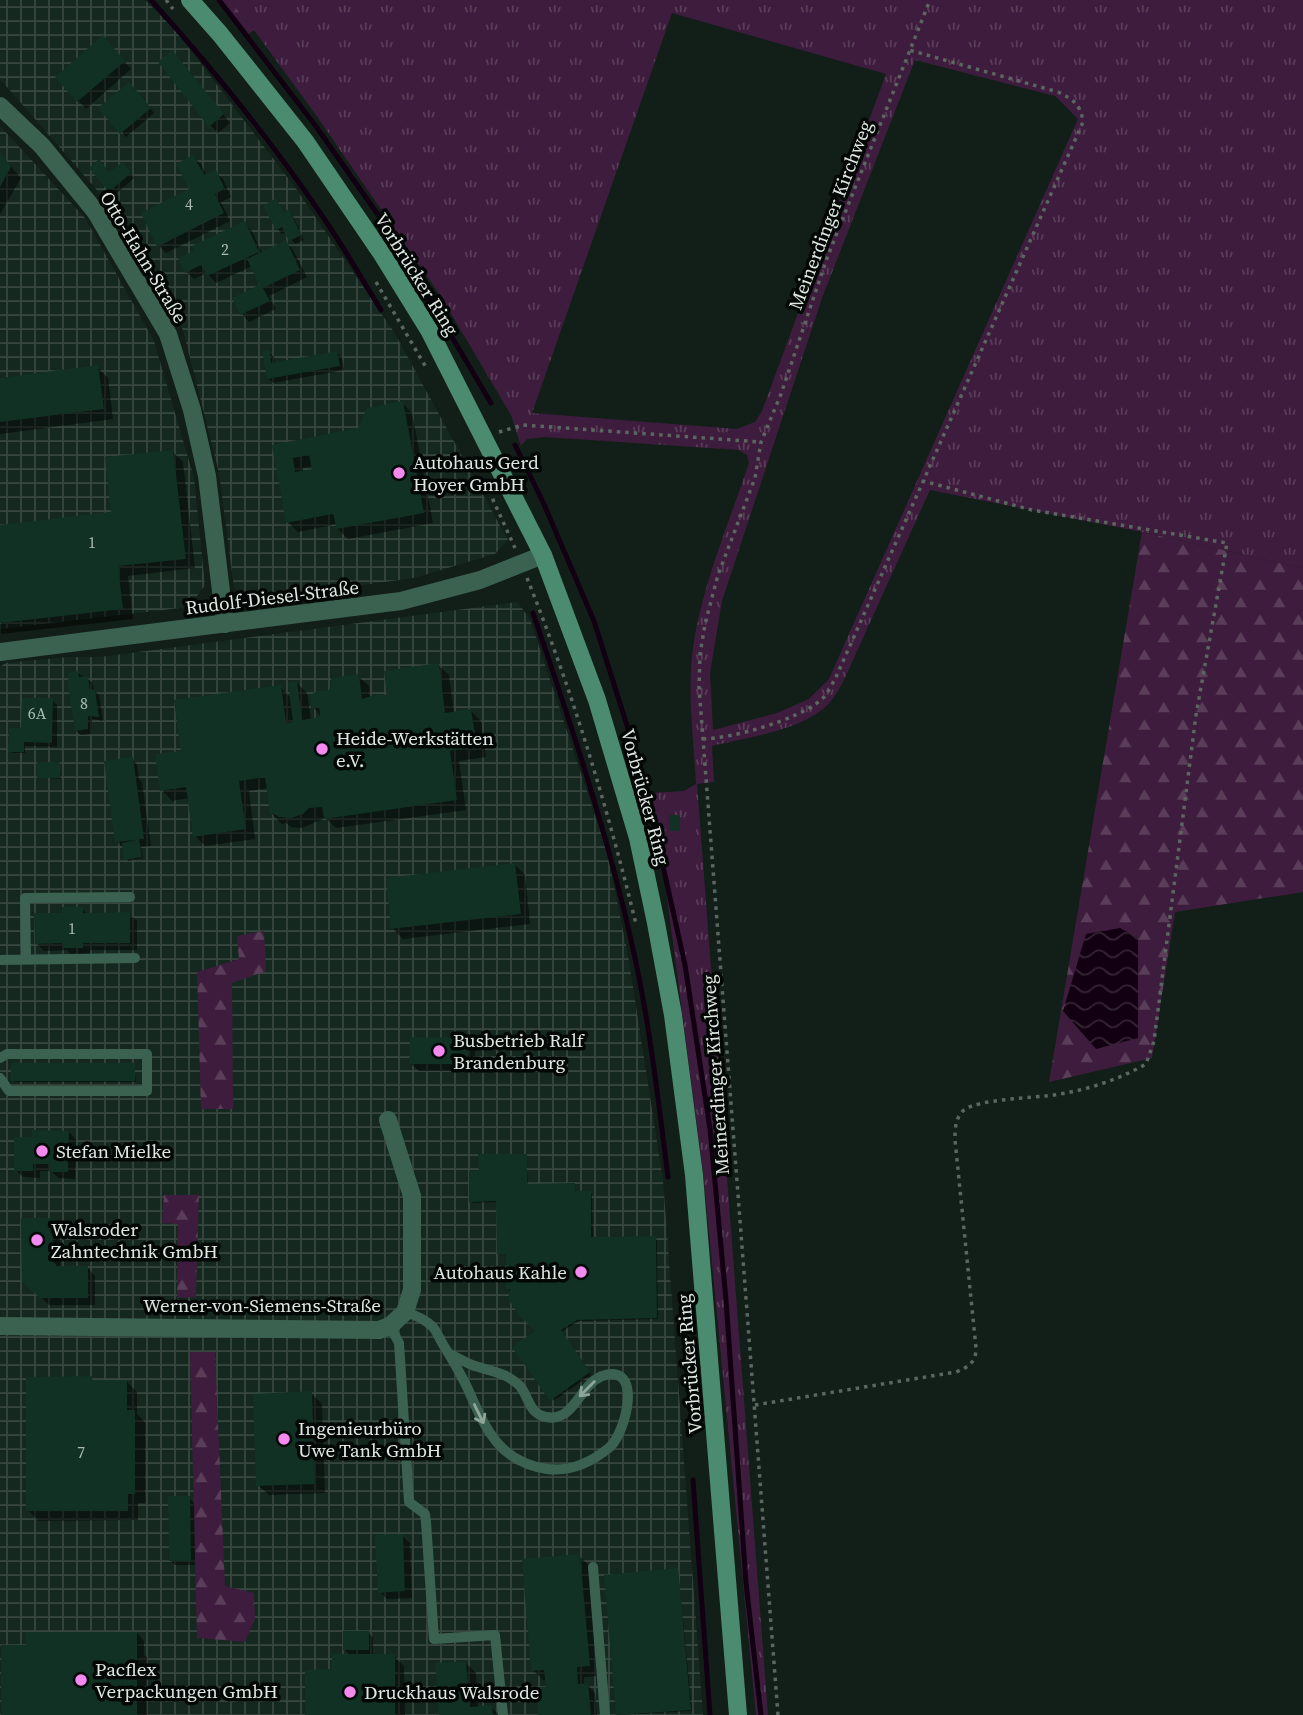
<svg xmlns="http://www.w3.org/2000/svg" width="1303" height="1715" viewBox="0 0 1303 1715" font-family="'Source Serif 4',serif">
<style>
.industrial{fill:url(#industrial-grid)}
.grass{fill:url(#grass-tufts);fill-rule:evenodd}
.forest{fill:url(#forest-firs)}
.water{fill:url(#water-waves)}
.shadow{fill:#0007;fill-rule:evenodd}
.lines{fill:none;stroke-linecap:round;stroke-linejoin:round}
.stream{stroke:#120012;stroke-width:5}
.building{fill:#103124;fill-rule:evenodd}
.path{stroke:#5c6661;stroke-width:3.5;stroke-dasharray:3.5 5;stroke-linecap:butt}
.service{stroke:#3b6251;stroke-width:10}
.minor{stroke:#3b6251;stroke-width:18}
.secondary{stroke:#4b8b70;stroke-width:18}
.oneway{stroke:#8ea59a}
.poi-dot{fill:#f489f0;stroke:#030705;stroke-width:2.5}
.labels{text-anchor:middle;stroke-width:7;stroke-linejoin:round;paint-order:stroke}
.number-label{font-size:16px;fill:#acbab3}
.street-label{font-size:19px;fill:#e0e8e3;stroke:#030705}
.poi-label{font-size:19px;fill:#e0e8e3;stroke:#030705;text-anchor:start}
</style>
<defs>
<pattern id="industrial-grid" width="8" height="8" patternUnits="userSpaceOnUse" patternTransform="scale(1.75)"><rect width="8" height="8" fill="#152820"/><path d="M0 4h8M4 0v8" fill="none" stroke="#374740"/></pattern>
<pattern id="grass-tufts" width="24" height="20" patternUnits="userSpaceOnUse" patternTransform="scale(1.75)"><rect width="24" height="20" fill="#3e1c3d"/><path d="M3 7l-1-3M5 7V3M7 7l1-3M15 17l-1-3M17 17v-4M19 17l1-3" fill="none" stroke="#5a3d59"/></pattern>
<pattern id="forest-firs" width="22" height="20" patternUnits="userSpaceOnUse" patternTransform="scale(1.75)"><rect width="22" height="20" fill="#3e1c3d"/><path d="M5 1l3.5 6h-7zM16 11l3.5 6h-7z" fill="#5a3d59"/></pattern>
<pattern id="water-waves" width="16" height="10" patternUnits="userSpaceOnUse" patternTransform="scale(1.75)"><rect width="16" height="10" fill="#120012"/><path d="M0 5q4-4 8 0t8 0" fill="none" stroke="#342534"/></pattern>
</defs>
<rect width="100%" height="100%" fill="#121e18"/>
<g class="industrial">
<path d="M0,0H145L176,31L297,190L394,332L508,540L495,554L414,578L253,600L234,588L219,473L183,330L109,204L0,79Z"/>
<path d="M0,126L85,218L154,341L194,478L205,585L189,607L0,629Z"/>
<path d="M517,602L530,619L607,852L628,955L663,1180L703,1715H0V667L5,663L68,657H100Z"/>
</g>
<path class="grass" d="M229,0H1303V568L1142,532L930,490L843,682C839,688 836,695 831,701C807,730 748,737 712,746L714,782L697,784L768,1715H756L703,1171L660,844L650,793L684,791L696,784C694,746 689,708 691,671C694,604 728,526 749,463L747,455L739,450L545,437L527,439L521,446L511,415L440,295L316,115L254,30ZM672,13L886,74L762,411L755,422L737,429L532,413ZM915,60L1055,96L1078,119L829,679L809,699L777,713L713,730L710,673L722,601L822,298Z"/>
<g class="forest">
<path d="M222,0H229L254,30L249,34Z"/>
<path d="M1142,532L1303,568V892L1175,912L1152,1058L1049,1082Z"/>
<path d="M264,931L266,971L232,983L233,1109H201L197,972L239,959L237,936Z"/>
<path d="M164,1195H199L196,1297L177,1298L178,1224L162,1223Z"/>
<path d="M190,1352H215L225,1586L254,1593L255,1619L245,1642L197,1638Z"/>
</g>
<path class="water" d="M1120,928L1138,938V1038L1096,1049L1063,1011L1086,934Z"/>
<g class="shadow">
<path d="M110,45L131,69L86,109L57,77Z"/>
<path d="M180,60L230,123L218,133L210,125Z"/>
<path d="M133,89L154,113L126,137L101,108Z"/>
<path d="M0,154L21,178L0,214Z"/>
<path d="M193,157L201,164L207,176L215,172L223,179L231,197L221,202L230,221L166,253L159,246L191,190Z"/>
<path d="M127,169L134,178L115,195L110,190Z"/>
<path d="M276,200L285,213L288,211L293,216L304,240L295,244L286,232L282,234L277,229Z"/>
<path d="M244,224L252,231L262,253L286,242L293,250L307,277L269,296L276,309L249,322L242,314L235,299L262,286L252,266L216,283L207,273L194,279L186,272Z"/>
<path d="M269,352L274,357L275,364L337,353L342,357L344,370L273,383L269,379Z"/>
<path d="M97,367L108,378L113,419L0,434V380Z"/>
<path d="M402,403L412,413L433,523L348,539L338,529L337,524L298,532L288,522L274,447L359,430ZM313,466L314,470L303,472V468Z"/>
<path d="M172,451L183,462L195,568L128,576L133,619L1,634L0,526L113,513Z"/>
<path d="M438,665L449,675L454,713L471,711L481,721L486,757L459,761L466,810L336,828L325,818L302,828L291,827L286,823L282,824L272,814L268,788L249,791L255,839L205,846L195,836L189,798L172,801L162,790L183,752L280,687L292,699L297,683L307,693L311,720L322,718L313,707L329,693L358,676L369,686L370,698L389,697Z"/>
<path d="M78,673L92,682L94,690L99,695L103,721L92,719V734L81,735L76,731Z"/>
<path d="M52,700L57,705V747L25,746V753H12L10,751L21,730Z"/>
<path d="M132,759L137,764L139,779L142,782L151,846L141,847L143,858L128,861L125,849L117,842Z"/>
<path d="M59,764L61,779L38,777Z"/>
<path d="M515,865L525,875L530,924L403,939L393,929Z"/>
<path d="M82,909L87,914H129L137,921V950H90V955H72L67,950L44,951L36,943L64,914Z"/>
<path d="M468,1040L475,1047V1071H419L411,1064Z"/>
<path d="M134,1065L136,1082H15L13,1080Z"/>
<path d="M69,1132L76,1140L75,1179L59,1178L51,1171H40V1178L23,1177L16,1170L34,1139Z"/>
<path d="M526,1155L528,1186L574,1185L576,1193L592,1194L593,1239L655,1238L657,1240L658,1319L579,1321L561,1332L591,1375L553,1401L538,1331L508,1289L507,1255L498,1253L497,1202L473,1203L471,1201L481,1173Z"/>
<path d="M52,1220L60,1227V1268H88L95,1276V1305H49L32,1289Z"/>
<path d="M91,1378L95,1382H127L137,1392V1414L145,1422V1503H138V1520L38,1521L28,1510Z"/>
<path d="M311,1393L322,1404L325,1493L269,1495L258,1485Z"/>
<path d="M189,1498L194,1503L195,1565H175L170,1560Z"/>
<path d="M402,1536L410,1543L412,1598L387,1599L380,1592Z"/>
<path d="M579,1556L590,1566L599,1676L584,1677V1685H588L595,1693L597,1715H540L548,1688L547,1680H543L533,1670Z"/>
<path d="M678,1570L692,1711L618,1715L606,1577Z"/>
<path d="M137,1633L144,1641V1655L147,1657V1715H3L27,1647Z"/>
<path d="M369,1633L373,1638V1656H394L404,1666L405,1715H307L334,1671L351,1656L344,1649Z"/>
<path d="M466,1663L476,1673L478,1708L491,1707L499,1715H440Z"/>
</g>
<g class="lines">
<g class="stream">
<path d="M151,0C214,70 274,144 327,223C346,251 363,281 381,310"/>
<path d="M219,0L315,125L388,229L491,403"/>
<path d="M515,445L543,502L594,621L631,738L651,812L685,965L710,1129L726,1300L746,1583L761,1715"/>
<path d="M533,613C570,721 606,829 631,940C649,1017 658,1098 668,1177"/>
<path d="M693,1480L710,1715"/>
</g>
</g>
<g class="building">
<path d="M103,35L125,61L77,102L55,77Z"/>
<path d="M172,50L224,114L209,127L158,62Z"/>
<path d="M129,82L151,108L120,134L98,108Z"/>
<path d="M0,151L11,167L0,187Z"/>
<path d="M193,155L204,175L216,170L225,189L215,194L224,213L157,247L141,213L189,189L176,164Z"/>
<path d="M99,159L109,172L123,162L131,173L109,192L89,168Z"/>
<path d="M276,198L284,212L289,209L301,235L289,241L282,227L276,230L263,206Z"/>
<path d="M245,221L259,252L207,276L201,265L185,273L178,258L194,251L192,246Z"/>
<path d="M286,240L300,270L263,288L270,301L240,315L232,298L259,285L247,259Z"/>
<path d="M270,350L271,363L337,351L340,366L267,379L262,351Z"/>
<path d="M98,365L104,409L0,422V378Z"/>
<path d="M403,401L424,513L337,529L333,514L286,523L272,445L358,428L367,408ZM309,455L312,469L295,472L293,458Z"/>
<path d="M173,450L186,559L118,566L123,609L0,623V525L111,512L105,457Z"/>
<path d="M439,663L445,713L471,709L477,747L450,751L457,800L324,819L322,807L309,808L303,814L291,818L279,817L274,814H270L265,777L239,781L246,829L193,837L186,787L160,791L155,754L181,751L174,700L281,685L286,723L293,722L288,683L297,681L302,720L320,717L319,707L311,708L310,695L319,690L328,691L332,685L331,678L359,674L362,699L375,695H387L384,671Z"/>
<path d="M78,671L79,677L88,676L90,690L95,689L99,717L88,716V729L75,731L67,680L69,679L68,673Z"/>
<path d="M22,698H53L52,743L24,742V752H8L9,728H21Z"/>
<path d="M133,757L144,839H139L142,857L124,860L122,843L136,840L115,842L104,761Z"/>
<rect x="37" y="762" width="23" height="16"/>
<path d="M669,815H680V831H670Z"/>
<path d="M515,863L521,914L391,929L386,878Z"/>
<path d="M62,907H83V913L130,912V943H83V948H63V943L35,944L34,913H62Z"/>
<path d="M410,1037L469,1038L468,1064H409Z"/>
<rect x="11" y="1063" width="124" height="18"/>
<path d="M32,1130L69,1131L68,1172H49V1164H33V1171H14V1137H32Z"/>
<path d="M478,1154H527V1184L575,1183V1191H591V1237L656,1236L657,1318L577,1320L561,1330L590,1372L550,1401L512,1347L535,1331L520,1316L508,1299L510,1289H506V1254H497L496,1201L469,1202V1171H479Z"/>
<path d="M21,1218H53V1261L57,1266H88V1298H40L22,1282Z"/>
<path d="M92,1376V1380H127V1410H135V1494H128V1511H26V1377Z"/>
<path d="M312,1391L315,1484L256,1486L253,1394Z"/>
<path d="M168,1496H190L191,1561H169Z"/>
<path d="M403,1534L405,1591L378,1593L375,1535Z"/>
<path d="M580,1554L590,1666L577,1667L578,1684L588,1683L591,1715H538L536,1687H546L544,1670L531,1671L522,1559Z"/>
<path d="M678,1568L691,1710L616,1715L604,1575Z"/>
<rect x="343" y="1631" width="26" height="19"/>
<path d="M25,1632H137V1715H1V1645H26Z"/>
<path d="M332,1654H395V1715H305V1670L332,1669Z"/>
<path d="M466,1661L470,1707L492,1705L493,1715H439L435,1663Z"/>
</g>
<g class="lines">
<g class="path">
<path d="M166,0L173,9"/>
<path d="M376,282L427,369"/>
<path d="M499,432L523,425L761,442"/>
<path d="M489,491L515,548"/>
<path d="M527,578C572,690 607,806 636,924"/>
<path d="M703,739C734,738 797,720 821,700C828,694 832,684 836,677L1083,122C1081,105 1073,99 1058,92L909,50"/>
<path d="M755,1405L956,1372C968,1367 976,1363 976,1348L955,1140C955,1129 955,1118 964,1110C978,1099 1034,1098 1054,1095C1087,1090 1118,1080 1146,1064L1154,1041L1196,715L1227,543L1032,510L923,481"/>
<path d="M778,1715L699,687L700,654L705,624L718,575L755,478L761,442L781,394L827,258L930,0"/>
</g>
<g class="service">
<path d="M26,959L25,898L130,897"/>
<path d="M0,960L135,958"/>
<path d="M0,1058L7,1054H147V1091H9L0,1078"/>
<path d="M405,1312C415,1315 425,1319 433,1327C437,1332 440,1340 444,1346C452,1359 460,1373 467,1387C485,1427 498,1462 547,1469C571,1472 592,1462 610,1447C626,1432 644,1362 602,1376C579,1385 574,1423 546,1417C529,1414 529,1397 520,1386C506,1372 489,1371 472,1365C464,1362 456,1357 448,1353"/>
<path d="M390,1326L399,1343L409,1502L425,1514L426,1522L434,1639L495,1635L503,1715"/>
<path d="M593,1567L605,1715"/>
</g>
<g class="minor">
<path d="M0,106L42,146L95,211L168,334L192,410L207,476L225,624"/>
<path d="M0,652L401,601L480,580L543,555"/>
<path d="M0,1326L379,1330L390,1326L405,1312L412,1290V1196L388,1120"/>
</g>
<path class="secondary" d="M190,0L220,34L305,141L382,254L429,330L543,555L597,700L638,838L656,923L673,1015L694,1175L738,1715"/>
</g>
<defs><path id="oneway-shaft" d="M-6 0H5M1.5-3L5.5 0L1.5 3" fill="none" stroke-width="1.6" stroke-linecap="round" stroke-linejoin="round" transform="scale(1.75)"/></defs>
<g class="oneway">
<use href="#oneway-shaft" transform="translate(587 1389) rotate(135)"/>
<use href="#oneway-shaft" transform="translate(479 1414) rotate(64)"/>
</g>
<g class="poi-dot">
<circle cx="399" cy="473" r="7"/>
<circle cx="322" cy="749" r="7"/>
<circle cx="439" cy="1051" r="7"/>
<circle cx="42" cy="1151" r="7"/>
<circle cx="37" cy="1240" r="7"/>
<circle cx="581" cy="1272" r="7"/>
<circle cx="284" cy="1439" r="7"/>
<circle cx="81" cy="1680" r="7"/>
<circle cx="350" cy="1692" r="7"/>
</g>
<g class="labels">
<g class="number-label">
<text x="189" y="210">4</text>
<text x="225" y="255">2</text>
<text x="92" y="548">1</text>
<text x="84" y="709">8</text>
<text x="37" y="719">6A</text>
<text x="72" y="934">1</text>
<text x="81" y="1458">7</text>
</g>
<g class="street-label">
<text transform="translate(830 215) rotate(-69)" y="7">Meinerdinger Kirchweg</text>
<text transform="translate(144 257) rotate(59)" y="7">Otto-Hahn-Straße</text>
<text transform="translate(417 274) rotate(58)" y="7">Vorbrücker Ring</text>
<text transform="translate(272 597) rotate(-7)" y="7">Rudolf-Diesel-Straße</text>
<text transform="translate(646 797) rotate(75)" y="7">Vorbrücker Ring</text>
<text transform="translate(715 1075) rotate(-94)" y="7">Meinerdinger Kirchweg</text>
<text x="262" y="1312">Werner-von-Siemens-Straße</text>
<text transform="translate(689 1364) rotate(-95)" y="7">Vorbrücker Ring</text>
</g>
<g class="poi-label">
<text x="413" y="469">Autohaus Gerd<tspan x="413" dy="22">Hoyer GmbH</tspan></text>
<text x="336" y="745">Heide-Werkstätten<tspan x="336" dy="22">e.V.</tspan></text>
<text x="453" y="1047">Busbetrieb Ralf<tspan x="453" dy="22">Brandenburg</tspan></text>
<text x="56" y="1158">Stefan Mielke</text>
<text x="51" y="1236">Walsroder<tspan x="51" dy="22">Zahntechnik GmbH</tspan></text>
<text x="567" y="1279" text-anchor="end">Autohaus Kahle</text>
<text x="298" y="1435">Ingenieurbüro<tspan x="298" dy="22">Uwe Tank GmbH</tspan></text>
<text x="95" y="1676">Pacflex<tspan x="95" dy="22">Verpackungen GmbH</tspan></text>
<text x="364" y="1699">Druckhaus Walsrode</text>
</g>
</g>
</svg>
